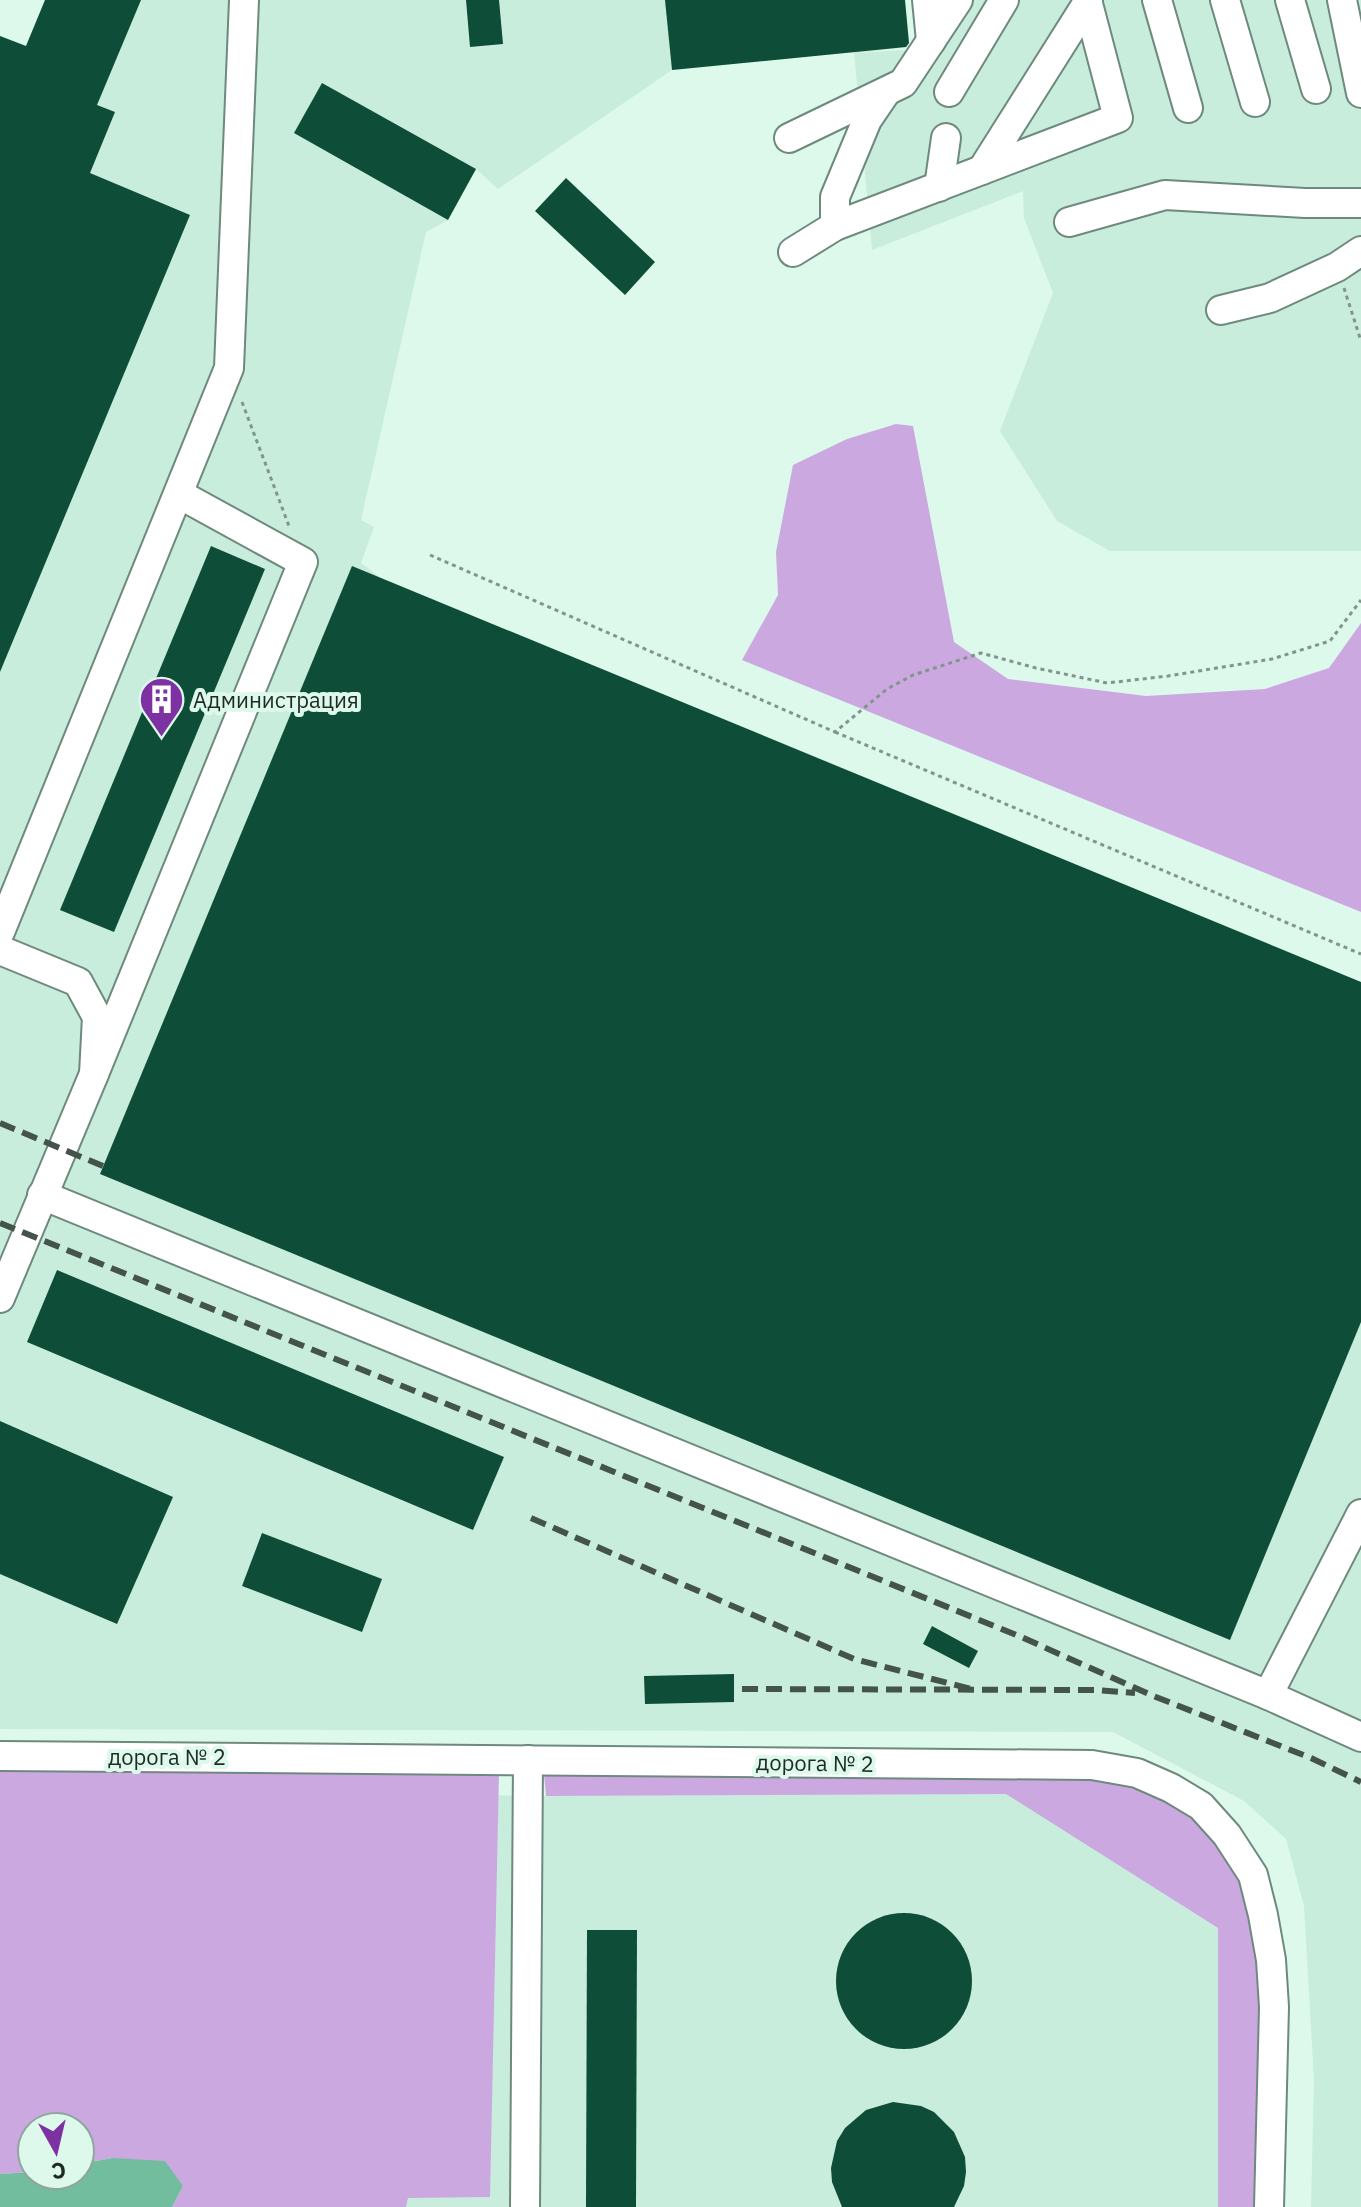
<svg xmlns="http://www.w3.org/2000/svg" width="1361" height="2207" viewBox="0 0 1361 2207" font-family="'IBM Plex Sans',sans-serif">
<style>
.built{fill:#c9eddc}
.forest{fill:#cca8e1}
.water{fill:#71bd9e}
.building{fill:#0e4d38}
.lines{fill:none;stroke-linecap:round;stroke-linejoin:round}
.minor-casing{stroke:#6e897d;stroke-width:32}
.path{stroke:#81958c;stroke-width:3;stroke-dasharray:4 4;stroke-linecap:butt}
.minor{stroke:#fff;stroke-width:28}
.rail{stroke:#45534d;stroke-width:6;stroke-dasharray:16 8;stroke-linecap:butt}
.labels{text-anchor:middle;stroke-width:8;stroke-linejoin:round;paint-order:stroke}
.poi-label{font-size:22px;fill:#1f2a25;stroke:#dcf9ec;text-anchor:start}
.street-label{font-size:22px;fill:#1f2a25;stroke:#dcf9ec}
</style>
<rect width="100%" height="100%" fill="#dcf9ec"/>
<g class="built">
<path d="M45,0H905L909,47L858,53L918,49L912,0H1361V551H1110L1057,521L1000,431L1053,293L1024,218L1023,191L872,250L854,52L672,70L498,189L476,169L448,220L426,232L361,520L374,527L361,563L382,579L1361,985V2207H1311L1314,2080L1304,1906L1286,1839L1244,1801L1113,1732L0,1729V36L26,46Z"/>
<path d="M295,1793L546,1796L1006,1793L1218,1928V2207H286Z"/>
</g>
<g class="forest">
<path d="M896,424L913,426L954,642L1008,679L1146,696L1265,689L1329,668L1361,623V912L742,660L778,595L776,552L793,465L847,439Z"/>
<path d="M0,1771L499,1773L490,2197L408,2198L406,2207H172L183,2186L112,2158L80,2164V2127H32V2172L0,2174Z"/>
<path d="M544,1774L1078,1778L1136,1786L1200,1818L1236,1866L1252,1911L1263,1997L1258,2207H1218V1928L1006,1794L546,1796Z"/>
</g>
<path class="water" d="M112,2158L165,2161L183,2186L172,2207H0V2174L32,2172V2175H80V2164Z"/>
<g class="building">
<path d="M45,0H141L97,105L115,112L90,173L190,215L0,672V36L26,46Z"/>
<path d="M466,0H499L503,44L470,47Z"/>
<path d="M665,0H905L909,43L906,47L672,70Z"/>
<path d="M322,83L476,169L448,220L294,133Z"/>
<path d="M566,178L655,262L625,295L535,211Z"/>
<path d="M211,546L265,569L114,932L60,910Z"/>
<path d="M352,566L1361,982V1322L1230,1640L100,1174Z"/>
<path d="M57,1270L504,1457L473,1530L27,1342Z"/>
<path d="M0,1421L173,1497L117,1624L0,1574Z"/>
<path d="M262,1533L382,1579L362,1632L242,1586Z"/>
<path d="M932,1626L978,1651L969,1668L923,1644Z"/>
<path d="M734,1674V1702L645,1704L644,1676Z"/>
<circle cx="904" cy="1981" r="68"/>
<path d="M587,1930H637L636,2207H586Z"/>
<path d="M893,2102L921,2106L934,2112L954,2132L965,2157L966,2172L964,2186L954,2207H842L832,2182L831,2168L837,2141L845,2128L866,2110Z"/>
</g>
<g class="lines">
<defs>
<g id="minor">
<path d="M927,0L931,41"/>
<path d="M1157,0L1188,108"/>
<path d="M1225,0L1255,102"/>
<path d="M1290,0L1316,89"/>
<path d="M1342,0L1361,93"/>
<path d="M949,92L1004,0"/>
<path d="M789,138L903,83L958,0"/>
<path d="M982,170L1088,2"/>
<path d="M939,187L946,138"/>
<path d="M1069,222L1165,195L1305,203H1361"/>
<path d="M835,226V197L867,120L886,92"/>
<path d="M793,252L835,226L1118,118L1087,0"/>
<path d="M1221,310L1270,298L1337,267L1361,251"/>
<path d="M0,932L229,368L244,0"/>
<path d="M0,950L78,982L97,1017L94,1074L0,1298"/>
<path d="M94,1074L303,562L179,494"/>
<path d="M42,1195L1268,1695L1361,1737"/>
<path d="M1268,1695L1361,1514"/>
<path d="M0,1756L1092,1765L1137,1773L1171,1788L1201,1806L1227,1835L1253,1875L1263,1915L1271,1960L1274,2007L1269,2207"/>
<path d="M525,2207L528,1760"/>
</g>
</defs>
<use href="#minor" class="minor-casing"/>
<g class="path">
<path d="M1344,288L1361,341"/>
<path d="M242,402L289,526"/>
<path d="M430,555L835,732L887,689L913,675L981,653L1036,668L1107,683L1168,676L1272,659L1330,641L1361,600"/>
<path d="M835,732L1361,954"/>
</g>
<use href="#minor" class="minor"/>
<g class="rail">
<path d="M0,1123L103,1166"/>
<path d="M0,1223L1019,1636L1151,1695L1311,1758L1361,1782"/>
<path d="M531,1518L854,1659L975,1690"/>
<path d="M742,1689L1097,1690L1135,1693"/>
</g>
</g>
<defs>
<symbol id="building-pin" viewBox="-11 -11 22 30"><path d="M0 17L-7.5 6A9.5 9.5 0 1 1 7.5 6Z" fill="#7e31a2" stroke="#dcf9ec"/><path d="M-4-6H4V6H1V3H-1V6H-4ZM-2.5-4.3h1.7v1.8h-1.7ZM.8-4.3h1.7v1.8H.8ZM-2.5-1h1.7V.8h-1.7ZM.8-1h1.7V.8H.8Z" fill="#fff"/></symbol>
</defs>
<g fill-rule="evenodd">
<use href="#building-pin" x="136" y="674" width="51" height="69"/>
</g>
<g class="labels">
<g class="poi-label">
<text x="193" y="708">Администрация</text>
</g>
<g class="street-label">
<text x="167" y="1765">дорога № 2</text>
<text transform="translate(815 1763) rotate(1)" y="8">дорога № 2</text>
</g>
</g>
<g transform="translate(56 2151) rotate(172)"><circle r="38" fill="#dcf9ec" stroke="#90a69c" stroke-width="2"/>
<path d="M0-6L14 30L0 20L-14 30Z" fill="#7e31a2"/>
<text y="-12" font-size="22" font-weight="bold" text-anchor="middle" fill="#1f2a25">С</text>
</g>
</svg>
